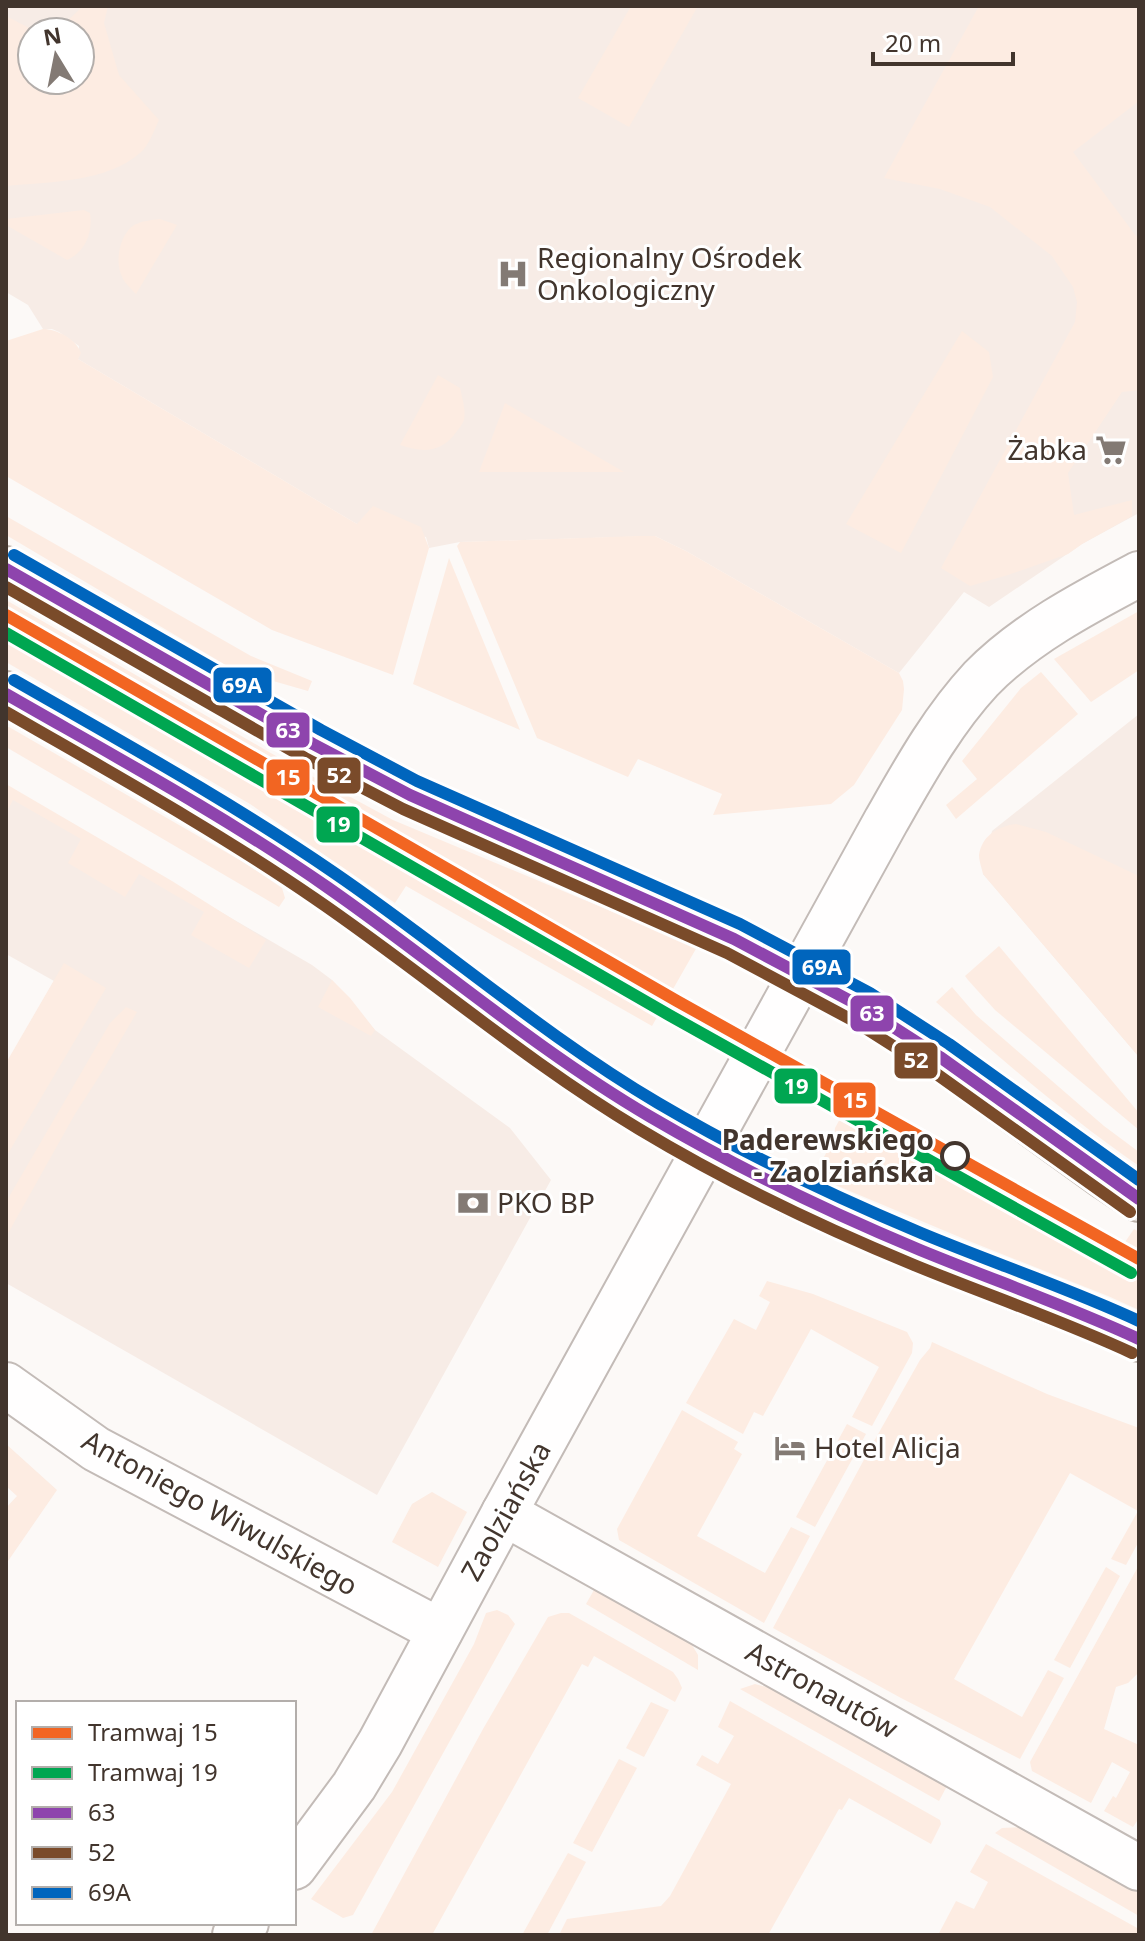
<svg xmlns="http://www.w3.org/2000/svg" width="1145" height="1941" viewBox="0 0 1145 1941" font-family="'Noto Sans',sans-serif">
<style>
.built{fill:#f7ece6;fill-rule:evenodd}
.green{fill:#fdece2}
.lines{fill:none;stroke-linecap:round;stroke-linejoin:round}
.minor-casing{stroke:#c3bbb7;stroke-width:48}
.major-casing{stroke:#bbb1aa;stroke-width:48}
.minor{stroke:#fffefe;stroke-width:44}
.major{stroke:#eeeae6;stroke-width:44}
.bus-1-casing{stroke:#fff;stroke-width:18}
.bus-2-casing{stroke:#fff;stroke-width:18}
.bus-3-casing{stroke:#fff;stroke-width:18}
.bus-1{stroke:#8e44ad;stroke-width:12}
.bus-2{stroke:#7a4b2a;stroke-width:12}
.bus-3{stroke:#0065bd;stroke-width:12}
.tram-1-casing{stroke:#fff;stroke-width:18}
.tram-2-casing{stroke:#fff;stroke-width:18}
.tram-1{stroke:#f26522;stroke-width:12}
.tram-2{stroke:#00a651;stroke-width:12}
.stop-dot{fill:#fff;stroke:#42352d;stroke-width:4}
.labels{text-anchor:middle;stroke-width:6;stroke-linejoin:round;paint-order:stroke}
.poi-label{font-size:28px;fill:#42352d;stroke:#fff;text-anchor:start}
.stop-label{font-size:28px;font-weight:bold;fill:#42352d;stroke:#fff;text-anchor:end}
.street-label{font-size:28px;fill:#42352d;stroke:#fff}
.line-badge{stroke:#fff;stroke-width:3}
.badge-label{font-size:22px;text-anchor:middle;font-weight:bold;fill:#fff}
</style>
<rect width="100%" height="100%" fill="#fcf9f7"/>
<g class="built">
<path d="M6,6H1139V513L1082,544L989,607L964,592L899,673L686,551L655,536L460,542L429,548L426,537L357,524L78,359L79,346L59,332L52,329H43L28,305L6,292ZM32,32H80V80H32Z"/>
<path d="M1139,714V1057L983,874L992,831Z"/>
<path d="M6,787L312,965L332,980L375,1030L510,1128L551,1180L377,1495L6,1283V1065L54,981L6,954Z"/>
</g>
<g class="green">
<path d="M83,6H108L104,23L119,75L159,120C154,130 149,146 140,153C108,182 48,182 6,186V16L37,32H32V80H80V32H39L62,26Z"/>
<path d="M631,6H698L629,127L578,98Z"/>
<path d="M979,6H1139V101L1073,152L1136,236L1139,234V390L1122,392L1068,473L1074,515L1132,500V516L1082,544L1068,554L1008,575L970,586L941,568L1075,322L1077,302L1073,287L1052,256L990,207L940,189L884,178Z"/>
<path d="M84,210L90,213C93,233 85,252 67,260L6,225V219Z"/>
<path d="M160,219L177,225L136,294C132,290 126,284 123,279C114,263 119,235 134,225C142,221 151,220 160,219Z"/>
<path d="M43,329C57,329 76,339 81,353L78,359L357,524L373,506L421,527L429,548L393,675L272,630L6,476V341Z"/>
<path d="M962,331L989,352L993,377L901,553L846,524Z"/>
<path d="M438,375L460,388C462,397 466,410 464,420C463,423 459,429 457,431C442,453 423,453 400,445Z"/>
<path d="M505,403L624,472H479Z"/>
<path d="M6,516L251,656L312,681L308,691L235,670L224,664L6,535Z"/>
<path d="M639,536H655L686,551L899,673L903,681L904,689L902,710L854,785L831,804L713,815L722,794L638,759L628,777L537,738L457,546L460,542Z"/>
<path d="M449,558L520,730L413,684Z"/>
<path d="M6,600L295,767L393,820L697,947L652,1026L406,886L395,903L250,804L6,662Z"/>
<path d="M1139,611V670L1091,702L1054,659Z"/>
<path d="M1041,672L1078,714L956,819L946,805L977,779L962,761L1021,688Z"/>
<path d="M9,727L245,863L282,888L285,898L279,907L6,747V728Z"/>
<path d="M6,784L172,881L266,940L249,968L191,935L204,912L139,874L125,897L68,863L81,839L13,800L6,813Z"/>
<path d="M1016,824L1046,832L1139,876V1057L983,874C982,869 979,861 979,855C982,835 999,826 1016,824Z"/>
<path d="M999,946L1139,1113V1130L995,1010L968,980L965,976Z"/>
<path d="M64,963L106,988L6,1157V1063Z"/>
<path d="M332,980L350,998L375,1030L371,1036L318,1007Z"/>
<path d="M952,987L976,1015L1104,1126L1139,1152V1166C1067,1116 1001,1059 936,1002Z"/>
<path d="M126,1007L137,1012L102,1072L75,1114L6,1237V1202L110,1023Z"/>
<path d="M855,1091L1125,1242L1134,1229L1139,1232V1310L1108,1296L969,1241L814,1176L834,1138L835,1128Z"/>
<path d="M767,1281L813,1294L907,1332L913,1343L912,1353L872,1426L852,1417L879,1367L811,1329L763,1416L754,1412L743,1434L686,1403L734,1319L756,1330L770,1302L759,1296Z"/>
<path d="M932,1342L1047,1394L1139,1428V1541L1126,1565L1111,1559L1138,1511L1070,1473L954,1679L1022,1717L1048,1670L1064,1678L1020,1759L901,1698L773,1628L873,1443L920,1360L930,1348Z"/>
<path d="M682,1410L738,1442L734,1449L742,1454L697,1536L765,1573L791,1527L810,1536L764,1623L619,1540L617,1529Z"/>
<path d="M847,1424L866,1434L815,1527L796,1517Z"/>
<path d="M6,1444L57,1490L6,1564V1508L17,1496L6,1486Z"/>
<path d="M432,1492L467,1512L438,1567L392,1542L412,1504Z"/>
<path d="M1139,1565V1672L1128,1683L1116,1687L1104,1729L1139,1745V1818L1133,1827L1104,1811L1113,1796L1116,1798L1130,1772L1112,1762L1091,1803L1032,1771L1030,1762Z"/>
<path d="M1106,1567L1120,1576L1070,1668L1054,1660Z"/>
<path d="M594,1590L689,1640L698,1655V1670L586,1604Z"/>
<path d="M497,1610L508,1615L515,1624L353,1915L343,1918L311,1899L392,1792L474,1644L486,1613Z"/>
<path d="M561,1613H569L673,1672L678,1679L682,1688L675,1702L594,1656L588,1667L582,1664L432,1935H371L483,1729L548,1617Z"/>
<path d="M755,1684L770,1688L947,1786L939,1801L740,1689Z"/>
<path d="M730,1701L940,1820L941,1824L931,1844L849,1798L842,1810L839,1809L768,1935H559L567,1919L661,1906L670,1896L731,1784L696,1765L702,1755L718,1764L734,1736L718,1727Z"/>
<path d="M651,1702L669,1710L644,1757L626,1748Z"/>
<path d="M619,1759L637,1768L592,1852L573,1843Z"/>
<path d="M1021,1827L1139,1893V1916L995,1833L1002,1828Z"/>
<path d="M986,1844L1139,1929V1935H938L956,1901L974,1909L988,1882L970,1872Z"/>
<path d="M568,1853L586,1862L547,1935H522Z"/>
</g>
<g class="lines">
<defs>
<g id="minor">
<path d="M6,1385L96,1449L440,1631"/>
<path d="M504,1513L1139,1868"/>
<path d="M294,1867L354,1786L380,1743L504,1513L886,821C914,772 942,721 981,679C1025,634 1084,603 1139,574"/>
<path d="M235,1935L246,1923"/>
</g>
<g id="major">
<path d="M6,569L313,744L410,795L734,939L862,1007L940,1057L1103,1175L1139,1199"/>
<path d="M6,694C113,756 223,815 324,885C433,959 533,1048 647,1115C699,1145 751,1175 805,1200C904,1246 1006,1284 1107,1324L1139,1339"/>
</g>
</defs>
<use href="#minor" class="minor-casing"/>
<use href="#major" class="major-casing"/>
<use href="#minor" class="minor"/>
<use href="#major" class="major"/>
<defs>
<g id="bus-1">
<path d="M6,569L313,744L410,795L734,939L862,1007L940,1057L1139,1199"/>
<path d="M6,694C114,756 225,816 327,887C435,962 535,1049 649,1116C736,1167 826,1211 920,1250C993,1280 1068,1306 1139,1339"/>
</g>
<g id="bus-2">
<path d="M6,587L305,758L403,809L727,953L854,1021L931,1070L1130,1212"/>
<path d="M6,712C110,772 215,830 314,898C424,973 525,1061 639,1129C727,1182 819,1226 914,1265C987,1295 1061,1320 1132,1353"/>
</g>
<g id="bus-3">
<path d="M14,555L321,730L417,781L740,924L870,993L949,1044L1139,1180"/>
<path d="M14,680C122,742 231,802 333,872C443,947 543,1035 658,1103C743,1153 830,1195 921,1233C993,1263 1068,1288 1139,1321"/>
</g>
</defs>
<use href="#bus-1" class="bus-1-casing"/>
<use href="#bus-2" class="bus-2-casing"/>
<use href="#bus-3" class="bus-3-casing"/>
<use href="#bus-1" class="bus-1"/>
<use href="#bus-2" class="bus-2"/>
<use href="#bus-3" class="bus-3"/>
<defs>
<path id="tram-1" d="M6,615L677,1001L1139,1259"/>
<path id="tram-2" d="M6,633L669,1015L1131,1273"/>
</defs>
<use href="#tram-1" class="tram-1-casing"/>
<use href="#tram-2" class="tram-2-casing"/>
<use href="#tram-1" class="tram-1"/>
<use href="#tram-2" class="tram-2"/>
</g>
<defs>
<symbol id="hospital-bare" viewBox="-9 -9 18 18"><path d="M-5-5h3v3.5h4V-5h3V5h-3V1.5h-4V5h-3Z" fill="#837a74" stroke="#fff" stroke-width="2.5" paint-order="stroke"/></symbol>
<symbol id="supermarket-bare" viewBox="-9 -9 18 18"><path d="M-6-5.5h2.5l.6 2H6L4.5 2H-2.5L-4.4-4H-6ZM-1.5 3.2a1.3 1.3 0 1 0 .1 0ZM3 3.2a1.3 1.3 0 1 0 .1 0Z" fill="#837a74" stroke="#fff" stroke-width="2.5" paint-order="stroke"/></symbol>
<symbol id="bank-bare" viewBox="-9 -9 18 18"><path d="M-6-4H6V4H-6ZM0-2.3a2.3 2.3 0 1 0 0 4.6a2.3 2.3 0 1 0 0-4.6Z" fill="#837a74" stroke="#fff" stroke-width="2.5" paint-order="stroke"/></symbol>
<symbol id="hotel-bare" viewBox="-9 -9 18 18"><path d="M-6-4.5h1.5V1H6V5H4.5V3h-9V5H-6ZM-4 0a1.8 1.8 0 1 1 3.6 0ZM.5 0V-2.5h3Q6-2.5 6 0Z" fill="#837a74" stroke="#fff" stroke-width="2.5" paint-order="stroke"/></symbol>
</defs>
<g fill-rule="evenodd">
<use href="#hospital-bare" x="491" y="252" width="44" height="44"/>
<use href="#supermarket-bare" x="1089" y="428" width="44" height="44"/>
<use href="#bank-bare" x="451" y="1181" width="44" height="44"/>
<use href="#hotel-bare" x="768" y="1426" width="44" height="44"/>
</g>
<circle class="stop-dot" cx="955" cy="1156" r="13"/>
<g class="labels">
<g class="poi-label">
<text x="537" y="268">Regionalny Ośrodek<tspan x="537" dy="32">Onkologiczny</tspan></text>
<text x="1087" y="460" text-anchor="end">Żabka</text>
<text x="497" y="1213">PKO BP</text>
<text x="814" y="1458">Hotel Alicja</text>
</g>
<g class="stop-label">
<text x="934" y="1150">Paderewskiego<tspan x="934" dy="32">- Zaolziańska</tspan></text>
</g>
<g class="street-label">
<text transform="translate(506 1511) rotate(-61)" y="10">Zaolziańska</text>
<text transform="translate(220 1513) rotate(29)" y="10">Antoniego Wiwulskiego</text>
<text transform="translate(822 1690) rotate(29)" y="10">Astronautów</text>
</g>
</g>
<g class="line-badge">
<rect x="212" y="666" width="61" height="38" rx="8" fill="#0065bd"/>
<rect x="265" y="711" width="46" height="38" rx="8" fill="#8e44ad"/>
<rect x="316" y="756" width="46" height="39" rx="8" fill="#7a4b2a"/>
<rect x="265" y="758" width="46" height="39" rx="8" fill="#f26522"/>
<rect x="315" y="805" width="46" height="39" rx="8" fill="#00a651"/>
<rect x="791" y="948" width="61" height="38" rx="8" fill="#0065bd"/>
<rect x="849" y="994" width="46" height="39" rx="8" fill="#8e44ad"/>
<rect x="893" y="1041" width="46" height="39" rx="8" fill="#7a4b2a"/>
<rect x="773" y="1067" width="46" height="38" rx="8" fill="#00a651"/>
<rect x="832" y="1081" width="45" height="38" rx="8" fill="#f26522"/>
</g>
<g class="badge-label">
<text x="242" y="693">69A</text>
<text x="288" y="738">63</text>
<text x="339" y="783">52</text>
<text x="288" y="785">15</text>
<text x="338" y="832">19</text>
<text x="822" y="975">69A</text>
<text x="872" y="1021">63</text>
<text x="916" y="1068">52</text>
<text x="796" y="1094">19</text>
<text x="855" y="1108">15</text>
</g>
<rect width="1145" height="1941" fill="none" stroke="#42352d" stroke-width="16"/>
<rect x="16" y="1701" width="280" height="224" fill="#ffffff" stroke="#b3aeab" stroke-width="2"/>
<rect x="32" y="1727" width="40" height="12" fill="#f26522" stroke="#b3aeab" stroke-width="2"/>
<text x="88" y="1741" font-size="24" fill="#42352d">Tramwaj 15</text>
<rect x="32" y="1767" width="40" height="12" fill="#00a651" stroke="#b3aeab" stroke-width="2"/>
<text x="88" y="1781" font-size="24" fill="#42352d">Tramwaj 19</text>
<rect x="32" y="1807" width="40" height="12" fill="#8e44ad" stroke="#b3aeab" stroke-width="2"/>
<text x="88" y="1821" font-size="24" fill="#42352d">63</text>
<rect x="32" y="1847" width="40" height="12" fill="#7a4b2a" stroke="#b3aeab" stroke-width="2"/>
<text x="88" y="1861" font-size="24" fill="#42352d">52</text>
<rect x="32" y="1887" width="40" height="12" fill="#0065bd" stroke="#b3aeab" stroke-width="2"/>
<text x="88" y="1901" font-size="24" fill="#42352d">69A</text>
<g transform="translate(56 56) rotate(350)"><circle r="38" fill="#ffffff" stroke="#b3aeab" stroke-width="2"/>
<path d="M0-6L14 30L0 20L-14 30Z" fill="#837a74"/>
<text y="-12" font-size="22" font-weight="bold" text-anchor="middle" fill="#42352d">N</text>
</g>
<path d="M873 52v12h140v-12" fill="none" stroke="#42352d" stroke-width="4"/>
<text x="885" y="52" font-size="24" fill="#42352d" stroke="#ffffff" stroke-width="6" paint-order="stroke">20 m</text>
</svg>
